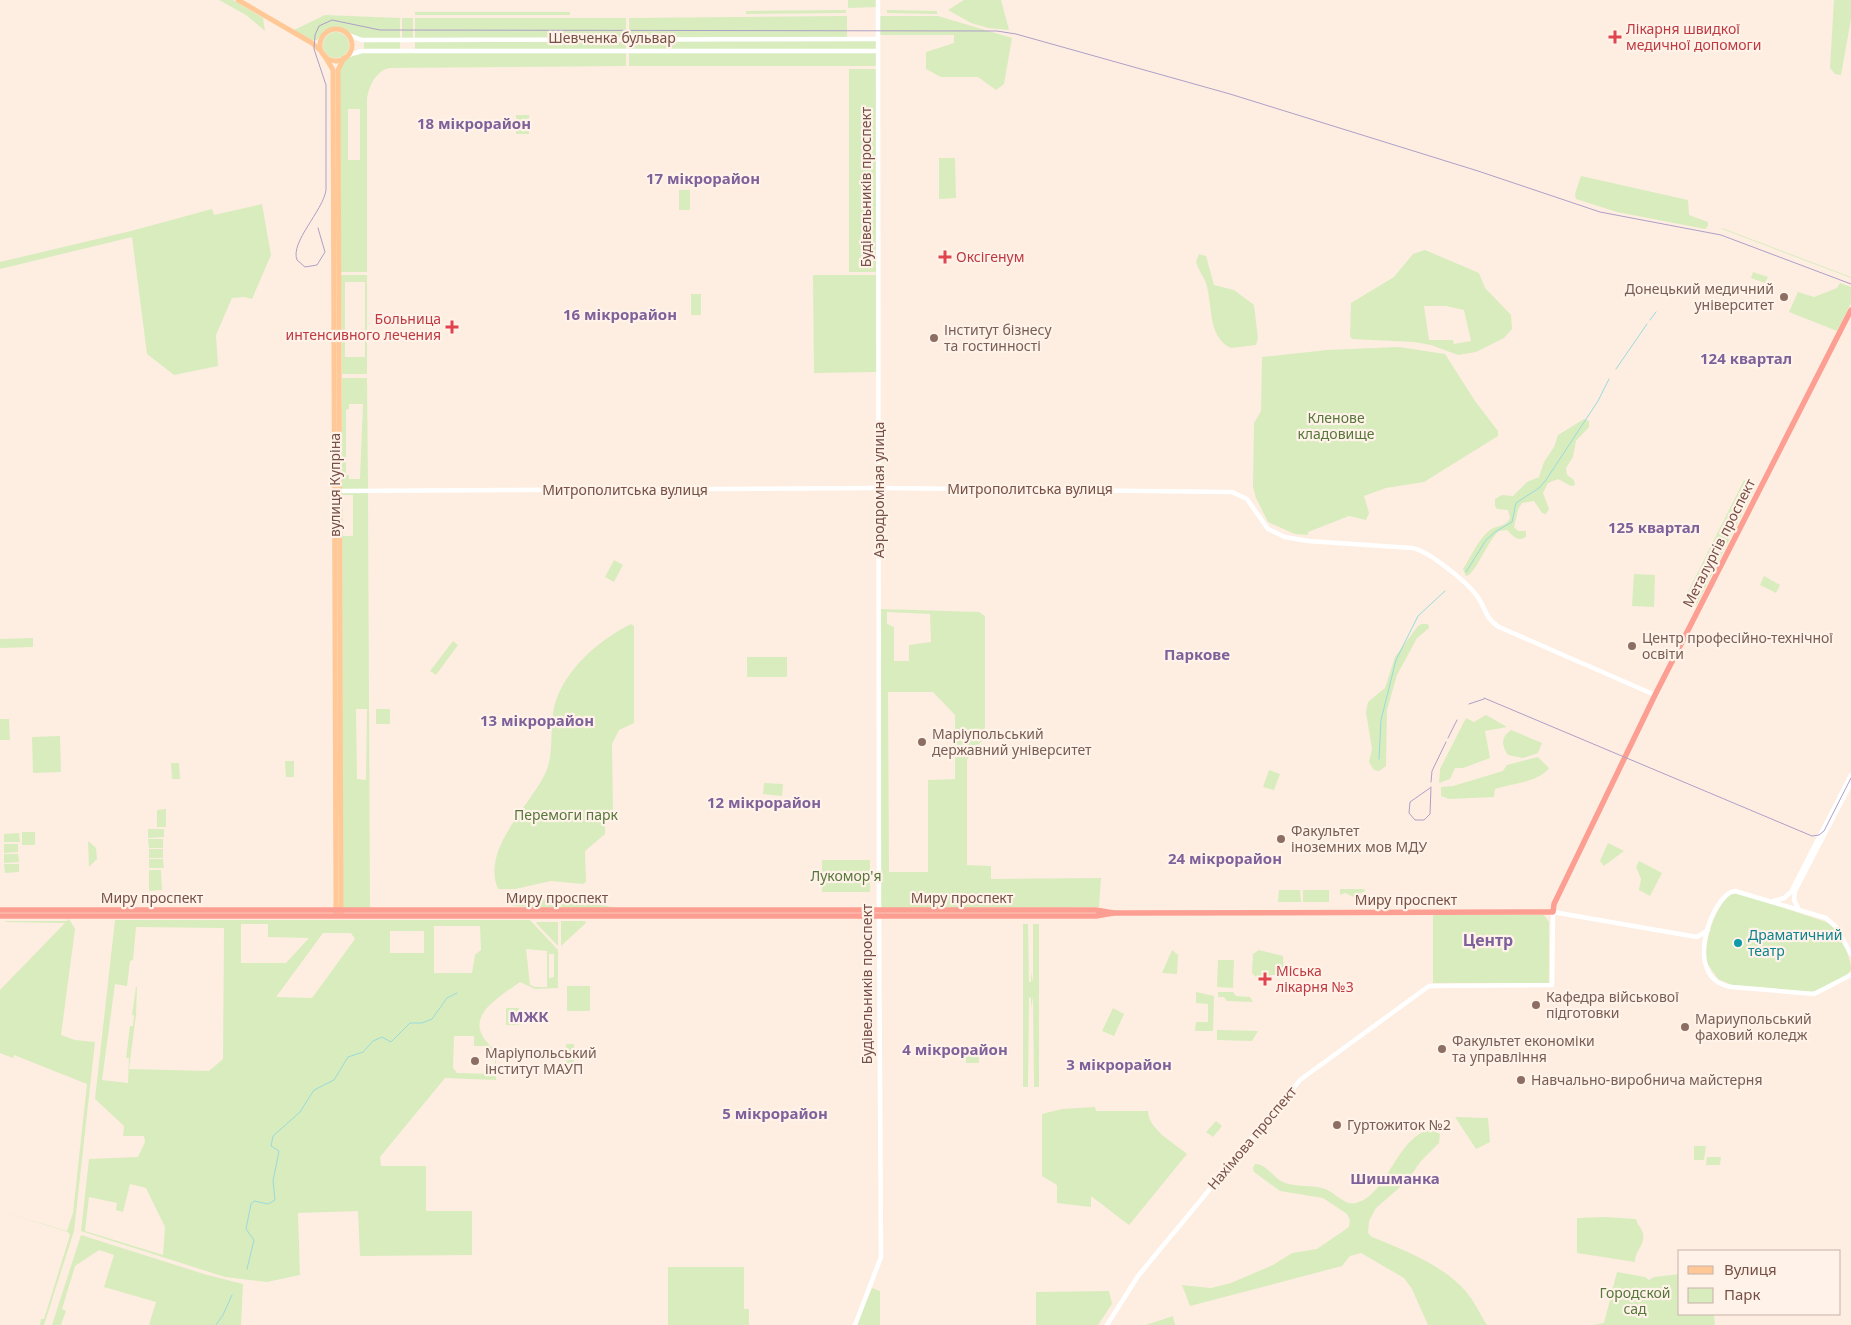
<svg xmlns="http://www.w3.org/2000/svg" width="1851" height="1325" viewBox="0 0 1851 1325" font-family="'Noto Sans',sans-serif">
<style>
.green{fill:#d8ecbe;fill-rule:evenodd}
.lines{fill:none;stroke-linecap:round;stroke-linejoin:round}
.stream{stroke:#99dbdb;stroke-width:1}
.secondary{stroke:#fff;stroke-width:4.5}
.primary{stroke:#ffc896;stroke-width:5}
.highway{stroke:#fd9e93;stroke-width:5.5}
.tram{stroke:#ae9fc7;stroke-width:1}
.health-dot{fill:#e0444e;stroke:#fff2e8;stroke-width:2}
.education-dot{fill:#8d6e63;stroke:#fff2e8;stroke-width:2}
.culture-dot{fill:#0f9aa8;stroke:#fff2e8;stroke-width:2}
.labels{text-anchor:middle;stroke-width:4.5;stroke-linejoin:round;paint-order:stroke}
.health-label{font-size:14px;fill:#be3a42;stroke:#fff2e8;text-anchor:start}
.street-label{font-size:14px;fill:#765046;stroke:#fff2e8}
.education-label{font-size:14px;fill:#785e54;stroke:#fff2e8;text-anchor:start}
.park-label{font-size:14px;fill:#56773b;stroke:#fff2e8}
.culture-label{font-size:14px;fill:#0d838f;stroke:#fff2e8;text-anchor:start}
.neighbourhood-label{font-size:15px;font-weight:bold;fill:#7e619a;stroke:#fff2e8}
.quarter-label{font-size:16px;font-weight:bold;fill:#7e619a;stroke:#fff2e8}
</style>
<rect width="100%" height="100%" fill="#feeee1"/>
<g class="green">
<path d="M219,0H233L263,18L265,31L246,15Z"/>
<path d="M848,0H876V7L848,8Z"/>
<path d="M964,0H1001L1009,30L988,28L971,23L948,10Z"/>
<path d="M1834,0H1851V19L1841,75L1835,74L1830,68Z"/>
<path d="M846,10V13L746,14V11Z"/>
<path d="M887,10L937,11V14L887,13Z"/>
<rect x="415" y="12" width="155" height="3"/>
<path d="M325,15L400,18V38H362L335,27L324,31L317,40H311L294,30Z"/>
<path d="M847,16V38H629V18Z"/>
<path d="M880,16H938L1012,38L1004,84L996,90L978,77H941L926,69V52L954,43V35H880Z"/>
<rect x="402" y="18" width="11" height="20"/>
<rect x="415" y="18" width="211" height="20"/>
<circle cx="336" cy="45" r="13"/>
<rect x="364" y="41" width="36" height="8"/>
<rect x="415" y="41" width="211" height="8"/>
<rect x="629" y="41" width="247" height="8"/>
<path d="M626,52V66L389,68C376,71 368,87 367,100V272H341L340,71L345,60L355,54L362,53ZM348,109H360V160H348Z"/>
<rect x="629" y="52" width="247" height="14"/>
<path d="M849,69H876L877,272H849Z"/>
<rect x="516" y="115" width="13" height="19"/>
<path d="M939,158H955L956,198L939,199Z"/>
<path d="M1581,176L1688,200L1689,215L1708,222V226L1705,229L1617,212L1576,199L1575,194Z"/>
<rect x="679" y="190" width="11" height="20"/>
<path d="M262,204L271,255L252,299L244,297L232,298L216,335L218,366L174,375L147,354L132,237L0,269V262L131,231L212,209L214,215Z"/>
<path d="M1722,228L1851,277V278L1722,229Z"/>
<path d="M1425,250L1479,273L1485,288L1511,315L1512,329L1504,338L1476,352L1458,355L1431,345L1414,342L1352,339L1350,336L1351,303L1394,277L1413,254ZM1424,306H1446L1464,310L1471,341L1454,344L1453,340H1429Z"/>
<path d="M1199,254L1206,256L1214,285L1234,290L1254,305L1258,338L1256,345L1231,348C1207,337 1213,305 1206,283C1203,276 1198,269 1196,262Z"/>
<path d="M1753,272L1768,277L1765,283L1751,278Z"/>
<path d="M341,275H367V374H342ZM345,282H365V357H345Z"/>
<path d="M813,275H877V372L814,373Z"/>
<path d="M1840,283L1851,287V303L1837,331L1789,312L1798,292L1814,297L1837,288Z"/>
<rect x="691" y="294" width="10" height="21"/>
<path d="M1399,347L1445,354L1475,401L1498,431V436L1424,482L1386,488L1364,496L1369,513L1366,520L1349,516L1308,532V535L1295,534L1268,522L1256,498L1253,487L1254,423L1261,411L1262,357L1327,350Z"/>
<path d="M342,378H367L368,489H342ZM349,404H363L360,479H349V475H346V410L349,409Z"/>
<path d="M1584,419L1589,421V427L1576,441L1573,457L1566,468L1567,475L1574,480L1575,485L1571,486L1558,479L1548,483L1543,493L1549,509L1546,514L1542,513L1534,501L1522,503L1518,510L1514,527L1518,531H1526V537C1517,542 1513,536 1507,530L1499,531C1487,541 1476,574 1466,576L1463,569C1471,557 1478,539 1490,530C1497,525 1506,527 1510,518L1508,510L1497,509L1495,506V499L1502,495L1513,496L1527,482L1539,477L1544,462L1554,447L1558,435Z"/>
<path d="M1744,480L1756,486L1696,606L1684,600Z"/>
<path d="M342,493H368L370,908H343ZM342,495H353V536H343ZM356,709H367L366,780L357,779Z"/>
<path d="M614,560L623,565L614,582L605,577Z"/>
<path d="M1634,574L1655,575L1654,607L1632,606Z"/>
<path d="M1764,576L1780,585L1776,593L1760,585Z"/>
<path d="M881,609L979,612L985,616V738L974,749L967,760V865L991,866V879L1101,878L1099,907L881,908ZM887,612L930,614L931,642L909,645V661H894V627L887,624ZM888,692H933L955,715V779L928,780V872H889Z"/>
<path d="M631,624L634,626V723L619,730L612,744L613,813L605,821V834L585,851L586,882L583,884L551,881L515,889H498C481,849 529,807 545,774C554,755 550,733 553,713C559,674 597,641 631,624Z"/>
<path d="M1422,624H1428L1429,628L1417,638L1397,675L1387,710L1386,766L1379,771L1374,770L1369,762L1372,749L1366,712L1368,702L1385,688L1395,657L1418,626Z"/>
<path d="M33,638V647L0,648V639Z"/>
<path d="M453,641L458,645L436,675L430,671Z"/>
<rect x="747" y="657" width="40" height="20"/>
<rect x="376" y="709" width="14" height="15"/>
<path d="M1486,715L1507,727L1485,731L1490,758L1463,768H1455L1450,779L1439,783L1440,769L1466,718L1474,722Z"/>
<path d="M0,719H9L10,740H0Z"/>
<path d="M1511,730L1542,743L1538,753L1523,758L1508,755C1501,745 1501,737 1511,730Z"/>
<path d="M60,736L61,772L33,773L32,737Z"/>
<path d="M1538,757L1549,768C1539,782 1511,784 1495,789L1494,797L1449,799L1441,796V787L1453,786L1503,771L1507,765Z"/>
<path d="M285,761H294V777H286Z"/>
<path d="M171,763H179L180,779H172Z"/>
<path d="M1269,770L1280,774L1274,790L1263,787Z"/>
<path d="M764,783L783,784L782,796L763,794Z"/>
<path d="M166,809V827H157V810Z"/>
<path d="M148,829H164V837L148,838Z"/>
<rect x="22" y="832" width="13" height="13"/>
<path d="M19,833L20,842H4V834Z"/>
<path d="M148,839H163V848H149Z"/>
<path d="M88,841L96,848L97,859L89,867Z"/>
<path d="M1608,843L1624,851L1604,866L1600,861Z"/>
<path d="M4,844H18V852L4,853Z"/>
<rect x="149" y="849" width="14" height="9"/>
<path d="M4,854H18L19,862L4,863Z"/>
<path d="M149,859H163L164,868H149Z"/>
<rect x="822" y="860" width="48" height="32"/>
<path d="M1639,861L1662,873L1650,896L1639,890L1641,879L1636,867Z"/>
<path d="M4,864H19V872L5,873Z"/>
<path d="M149,870H161L162,890L149,891Z"/>
<path d="M1340,889H1364L1365,891L1354,897L1345,893L1340,895Z"/>
<path d="M1279,890H1300L1301,902H1278Z"/>
<rect x="1303" y="890" width="26" height="12"/>
<path d="M1731,894H1742L1829,923C1839,932 1851,956 1851,970C1843,980 1823,990 1810,992L1732,985L1718,979L1705,960C1707,936 1713,910 1731,894Z"/>
<path d="M551,898L558,902V908L511,906Z"/>
<path d="M568,898H570L616,908H561L562,901Z"/>
<path d="M1433,915H1544L1549,922V983H1433Z"/>
<path d="M69,919L75,929L61,1035L75,1040L95,1042L74,1231L44,1325H40L41,1319H44L70,1235L68,1232L0,1211L67,1231L73,1213L87,1084L14,1055L13,1058L0,1053V990L65,923L6,922V921H67Z"/>
<path d="M115,920H530L558,950V988L535,989L520,982C494,1001 458,1020 496,1051V1080L445,1078L380,1157L381,1166H426V1211H472V1255L360,1256L358,1211L298,1213L300,1275L267,1282L225,1277L81,1231L89,1159L138,1157L145,1142L144,1136H123L124,1126L95,1099ZM241,924H268V937L309,938L286,963H241ZM434,926H480L481,950L475,955L472,973H434ZM136,927L224,928L223,1059L209,1071L129,1069L136,1015L137,987H136L132,1015H134L133,1026H130L126,1058H129L128,1083L102,1080L115,984L127,986L130,961L133,960ZM390,931H424V953H390ZM323,933H351L355,939L312,998L276,997ZM526,949L547,951V987H535L530,985ZM554,954V977L549,978V954ZM454,1036H474V1046H485L495,1055V1074L457,1073L453,1068ZM130,1184L146,1188L165,1227L163,1255L85,1231L89,1197L117,1203L116,1210L123,1212Z"/>
<path d="M561,921H585L586,923L561,946Z"/>
<path d="M537,922H558V946L536,923Z"/>
<path d="M1023,924H1028L1029,982H1031V972L1033,982V924H1039V1087H1034L1033,997L1031,1008V997L1029,998L1028,1087H1023Z"/>
<path d="M1172,950L1178,955L1177,974L1162,973Z"/>
<path d="M1259,950L1283,956L1284,975H1272L1271,980H1259L1252,973L1253,954Z"/>
<path d="M1218,960H1234L1233,988L1217,987Z"/>
<rect x="567" y="986" width="23" height="25"/>
<path d="M1196,992L1214,996L1213,1031H1195L1196,1022H1208V1004L1196,1003Z"/>
<path d="M1218,992H1233L1236,996L1250,997L1253,1002L1227,1001L1224,997H1218Z"/>
<rect x="506" y="1008" width="13" height="17"/>
<path d="M1113,1008L1124,1014L1114,1036L1102,1031Z"/>
<path d="M1217,1030L1258,1031L1252,1041L1217,1040Z"/>
<rect x="566" y="1044" width="8" height="19"/>
<rect x="966" y="1047" width="13" height="16"/>
<path d="M1095,1107L1096,1111H1148C1148,1129 1174,1143 1187,1154L1129,1225L1091,1196V1207L1057,1203V1185L1042,1176V1114L1062,1109Z"/>
<path d="M1455,1117L1488,1118L1490,1142L1476,1149Z"/>
<path d="M1216,1121L1222,1126L1213,1137L1206,1132Z"/>
<path d="M1431,1129L1440,1134L1439,1143L1421,1161L1406,1182L1376,1208L1369,1221L1368,1233L1372,1237C1406,1251 1449,1267 1471,1298C1477,1307 1481,1316 1487,1325H1428L1412,1289L1404,1278L1361,1253L1350,1256L1342,1266L1190,1306L1182,1285L1211,1288L1231,1283L1273,1265L1292,1253L1317,1249L1349,1227L1350,1220L1347,1214L1323,1198L1280,1191L1254,1172L1253,1168L1255,1164C1265,1163 1274,1178 1283,1182C1296,1188 1312,1184 1325,1189C1335,1192 1344,1206 1356,1203C1388,1195 1396,1137 1431,1129Z"/>
<path d="M1694,1146H1706L1704,1160H1694Z"/>
<path d="M1707,1157H1721L1720,1165H1706Z"/>
<path d="M1605,1217L1636,1219C1637,1225 1642,1228 1643,1234C1645,1246 1635,1250 1635,1262L1577,1253V1218Z"/>
<path d="M81,1235L204,1274L243,1284L241,1325H149L156,1302L104,1287L114,1255L99,1250L75,1266L62,1309L66,1311L61,1325H52Z"/>
<path d="M668,1267H744V1309H749V1325H668Z"/>
<path d="M1617,1272L1645,1277L1649,1280L1654,1277L1680,1274V1314H1714L1715,1325H1592L1604,1323Z"/>
<path d="M872,1288L880,1291V1325H856Z"/>
<path d="M1109,1291L1112,1304L1098,1325H1036V1292Z"/>
<path d="M1173,1316L1175,1325H1146Z"/>
</g>
<g class="lines">
<g class="stream">
<path d="M1650,320L1656,312"/>
<path d="M1616,369L1647,324"/>
<path d="M1466,572L1486,540L1495,532L1512,522L1516,503L1539,488L1546,480L1598,401L1609,379"/>
<path d="M1379,759L1381,720L1396,660L1418,616L1445,591"/>
<path d="M247,1269L254,1240L246,1229L251,1204L254,1201L268,1204L275,1200L273,1181L279,1151L271,1146L273,1136L300,1112L314,1090L334,1080L348,1057L363,1052L373,1041L382,1037L391,1042L410,1023H422L432,1019L447,998L457,993"/>
<path d="M216,1325L223,1315L232,1295"/>
</g>
<g class="secondary">
<path d="M878,0L879,910"/>
<path d="M348,35L362,40L878,39"/>
<path d="M348,55L362,51H878"/>
<path d="M340,491L879,488L1232,492L1247,499L1268,529L1285,537L1308,541L1412,548C1428,550 1471,585 1479,599C1486,610 1486,619 1499,627L1655,695"/>
<path d="M1774,901L1784,898L1791,892L1851,775"/>
<path d="M1798,908L1794,900L1795,891L1851,783"/>
<path d="M1851,954L1836,927L1826,918L1735,891C1712,893 1680,980 1732,987L1814,994L1851,975"/>
<path d="M855,1325L881,1257L879,916"/>
<path d="M1107,1325L1138,1276L1300,1080L1429,986L1552,985L1553,912L1697,937L1708,930"/>
</g>
<g class="primary">
<path d="M238,0L312,43L321,51"/>
<circle cx="336" cy="45" r="16"/>
<path d="M324,55L333,70L336,912"/>
<path d="M341,914L338,70L344,58"/>
</g>
<g class="highway">
<path d="M0,910H1096L1113,913"/>
<path d="M0,916H1096L1113,913L1553,912L1554,904L1655,695L1851,310"/>
</g>
<g class="tram">
<path d="M318,228L325,252L317,265L305,267L297,260C290,242 323,211 326,190V85L314,49L315,35L319,26L332,20L380,30L997,31L1016,34L1230,94L1478,171L1600,212L1721,235L1851,284"/>
<path d="M1484,698L1812,836L1819,835L1824,831L1851,778"/>
<path d="M1469,704L1484,699"/>
<path d="M1448,738L1457,720"/>
<path d="M1431,782L1432,771L1446,742"/>
<path d="M1430,788L1410,802L1409,813L1415,820H1424L1430,814L1431,787"/>
</g>
</g>
<g class="health-dot">
<path d="M1612.5 29.5h5v5h5v5h-5v5h-5v-5h-5v-5h5z"/>
<path d="M942.5 249.5h5v5h5v5h-5v5h-5v-5h-5v-5h5z"/>
<path d="M449.5 319.5h5v5h5v5h-5v5h-5v-5h-5v-5h5z"/>
<path d="M1262.5 971.5h5v5h5v5h-5v5h-5v-5h-5v-5h5z"/>
</g>
<g class="education-dot">
<circle cx="1784" cy="297" r="5"/>
<circle cx="934" cy="338" r="5"/>
<circle cx="1632" cy="646" r="5"/>
<circle cx="922" cy="742" r="5"/>
<circle cx="1281" cy="839" r="5"/>
<circle cx="1536" cy="1005" r="5"/>
<circle cx="1685" cy="1027" r="5"/>
<circle cx="1442" cy="1049" r="5"/>
<circle cx="475" cy="1061" r="5"/>
<circle cx="1521" cy="1080" r="5"/>
<circle cx="1337" cy="1125" r="5"/>
</g>
<circle class="culture-dot" cx="1738" cy="943" r="5"/>
<g class="labels">
<g class="health-label">
<text x="1626" y="34">Лікарня швидкої<tspan x="1626" dy="16">медичної допомоги</tspan></text>
<text x="956" y="262">Оксігенум</text>
<text x="441" y="324" text-anchor="end">Больница<tspan x="441" dy="16">интенсивного лечения</tspan></text>
<text x="1276" y="976">Міська<tspan x="1276" dy="16">лікарня №3</tspan></text>
</g>
<g class="street-label">
<text x="612" y="43">Шевченка бульвар</text>
<text transform="translate(866 187) rotate(-90)" y="5">Будівельників проспект</text>
<text transform="translate(335 485) rotate(-90)" y="5">вулиця Купріна</text>
<text x="1030" y="494">Митрополитська вулиця</text>
<text x="625" y="495">Митрополитська вулиця</text>
<text transform="translate(879 490) rotate(-90)" y="5">Аэродромная улица</text>
<text transform="translate(1719 543) rotate(-63)" y="5">Металургів проспект</text>
<text x="152" y="903">Миру проспект</text>
<text x="557" y="903">Миру проспект</text>
<text x="962" y="903">Миру проспект</text>
<text x="1406" y="905">Миру проспект</text>
<text transform="translate(867 984) rotate(-90)" y="5">Будівельників проспект</text>
<text transform="translate(1252 1138) rotate(-50)" y="5">Нахімова проспект</text>
</g>
<g class="education-label">
<text x="1774" y="294" text-anchor="end">Донецький медичний<tspan x="1774" dy="16">університет</tspan></text>
<text x="944" y="335">Інститут бізнесу<tspan x="944" dy="16">та гостинності</tspan></text>
<text x="1642" y="643">Центр професійно-технічної<tspan x="1642" dy="16">освіти</tspan></text>
<text x="932" y="739">Маріупольський<tspan x="932" dy="16">державний університет</tspan></text>
<text x="1291" y="836">Факультет<tspan x="1291" dy="16">іноземних мов МДУ</tspan></text>
<text x="1546" y="1002">Кафедра військової<tspan x="1546" dy="16">підготовки</tspan></text>
<text x="1695" y="1024">Мариупольський<tspan x="1695" dy="16">фаховий коледж</tspan></text>
<text x="1452" y="1046">Факультет економіки<tspan x="1452" dy="16">та управління</tspan></text>
<text x="485" y="1058">Маріупольський<tspan x="485" dy="16">інститут МАУП</tspan></text>
<text x="1531" y="1085">Навчально-виробнича майстерня</text>
<text x="1347" y="1130">Гуртожиток №2</text>
</g>
<g class="park-label">
<text x="1336" y="423">Кленове<tspan x="1336" dy="16">кладовище</tspan></text>
<text x="566" y="820">Перемоги парк</text>
<text x="846" y="881">Лукомор'я</text>
<text x="1635" y="1298">Городской<tspan x="1635" dy="16">сад</tspan></text>
</g>
<g class="culture-label">
<text x="1748" y="940">Драматичний<tspan x="1748" dy="16">театр</tspan></text>
</g>
<g class="neighbourhood-label">
<text x="474" y="129">18 мікрорайон</text>
<text x="703" y="184">17 мікрорайон</text>
<text x="620" y="320">16 мікрорайон</text>
<text x="1746" y="364">124 квартал</text>
<text x="1654" y="533">125 квартал</text>
<text x="1197" y="660">Паркове</text>
<text x="537" y="726">13 мікрорайон</text>
<text x="764" y="808">12 мікрорайон</text>
<text x="1225" y="864">24 мікрорайон</text>
<text x="529" y="1022">МЖК</text>
<text x="955" y="1055">4 мікрорайон</text>
<text x="1119" y="1070">3 мікрорайон</text>
<text x="775" y="1119">5 мікрорайон</text>
<text x="1395" y="1184">Шишманка</text>
</g>
<g class="quarter-label">
<text x="1488" y="946">Центр</text>
</g>
</g>
<rect x="1678" y="1250" width="162" height="65" fill="#fff2e8" stroke="#c8b1a7"/>
<rect x="1688" y="1266" width="25" height="8" fill="#ffc896" stroke="#c8b1a7"/>
<text x="1724" y="1275" font-size="15" fill="#765046">Вулиця</text>
<rect x="1688" y="1288" width="25" height="15" fill="#d8ecbe" stroke="#c8b1a7"/>
<text x="1724" y="1300" font-size="15" fill="#765046">Парк</text>
</svg>
